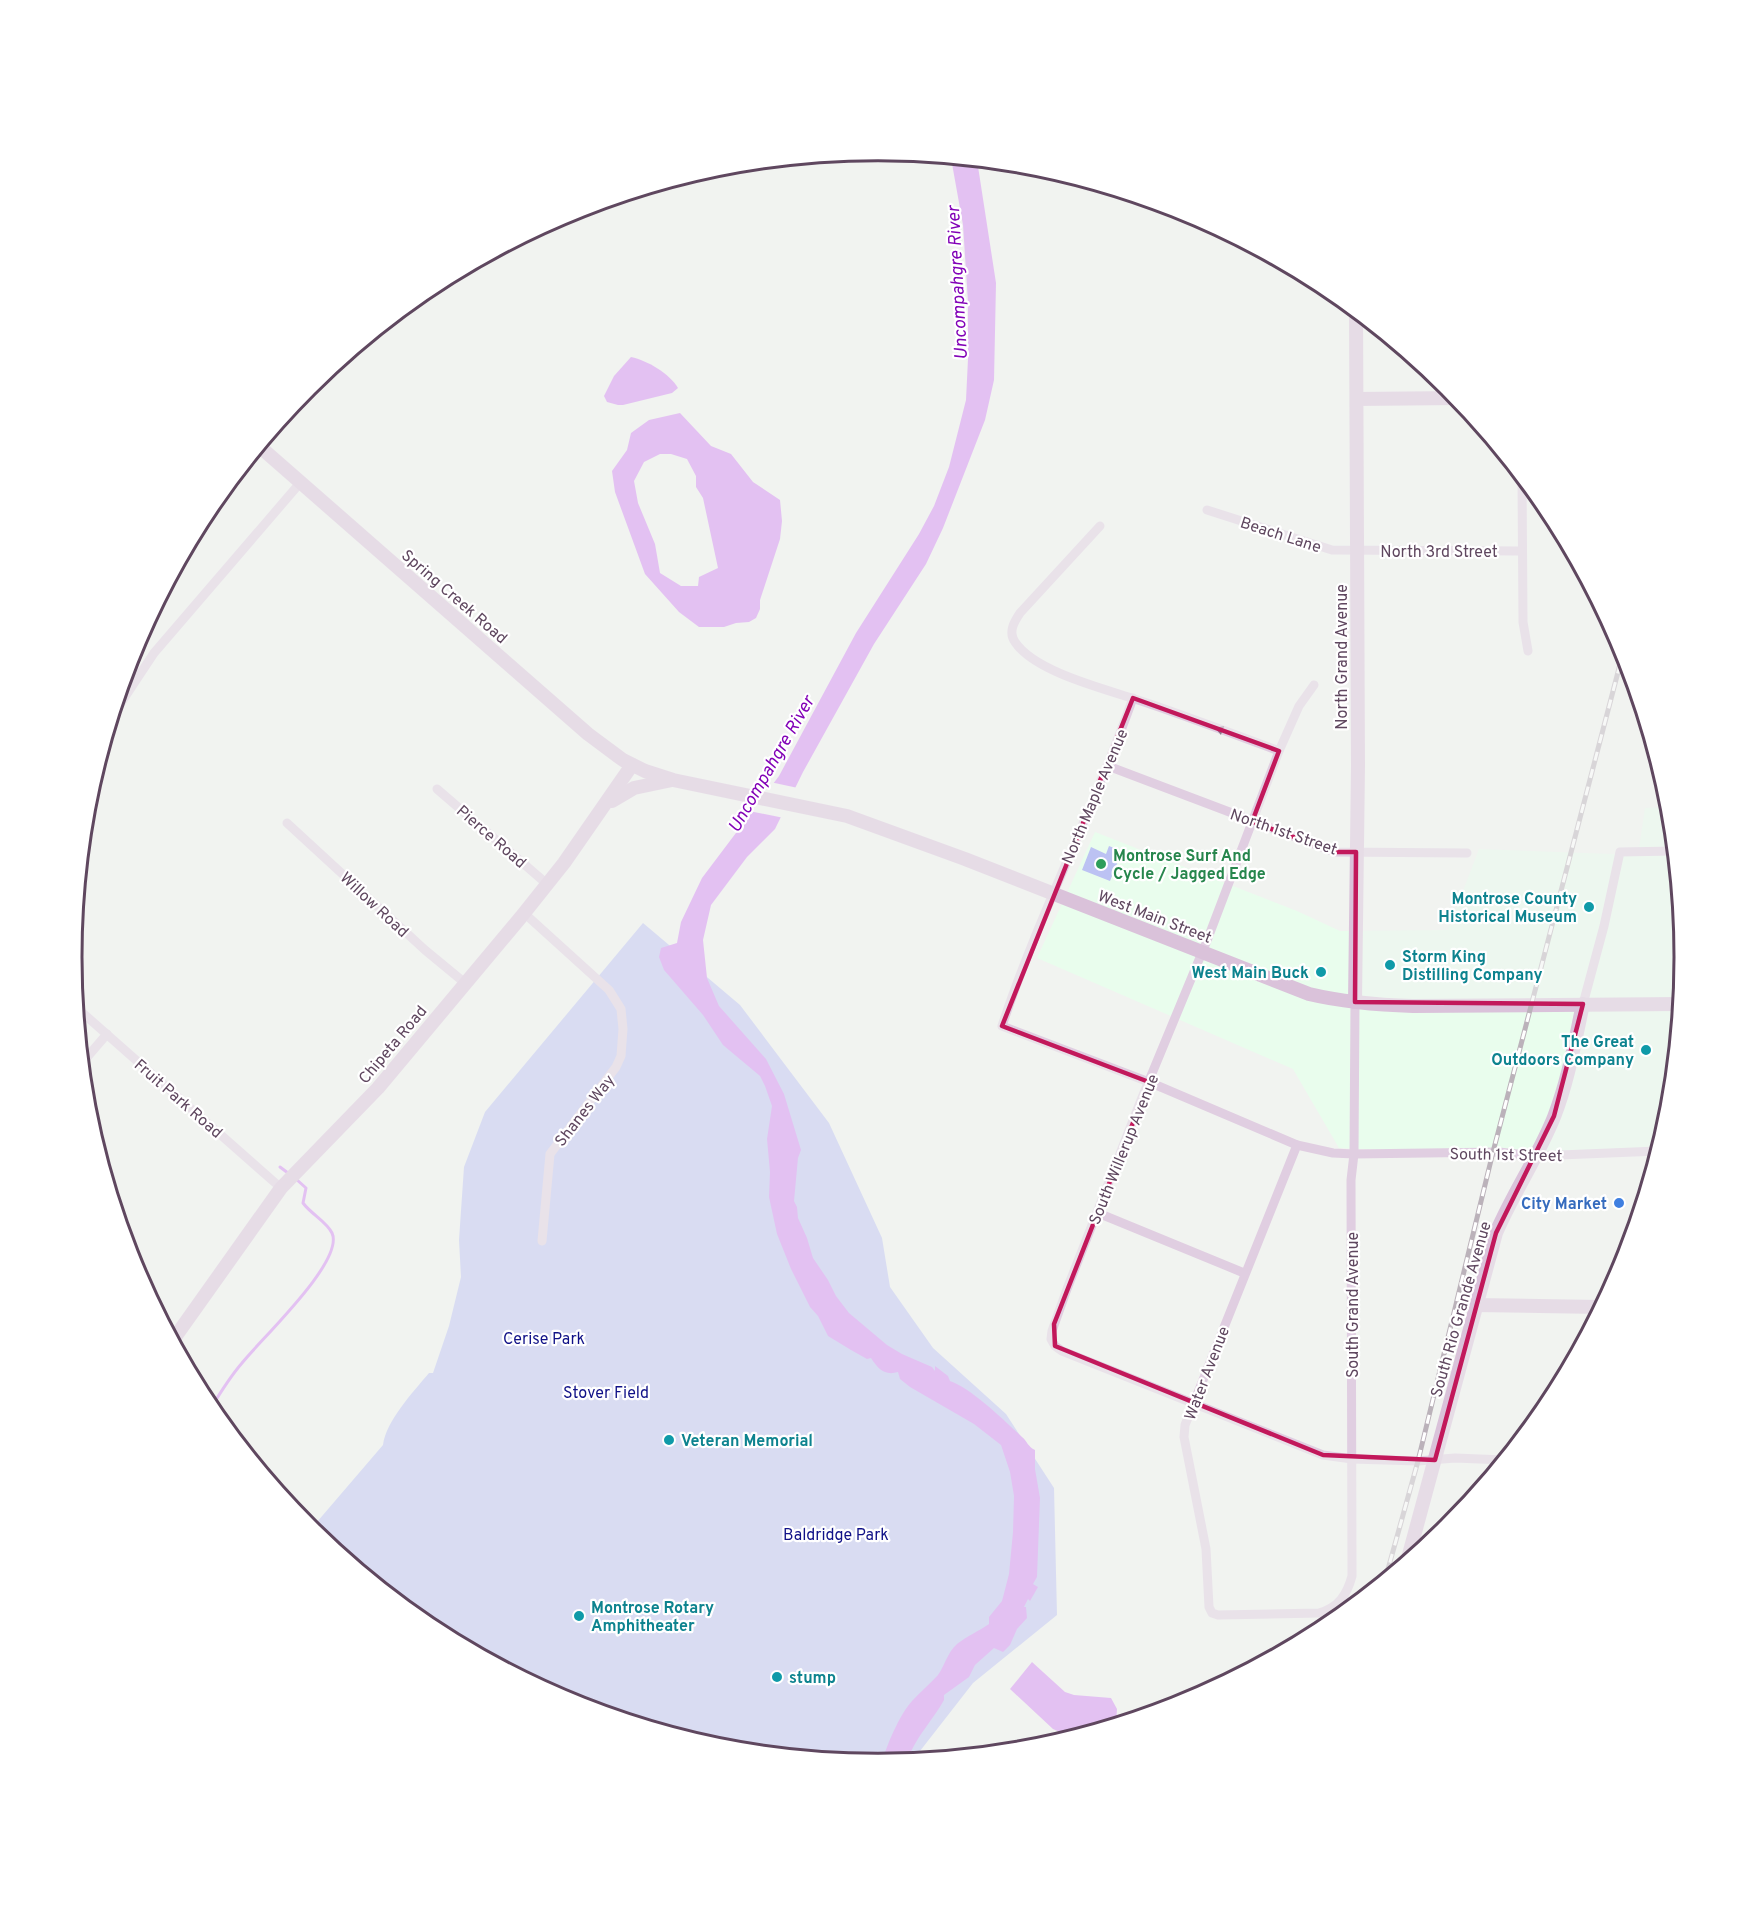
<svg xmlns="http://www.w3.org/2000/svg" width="1757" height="1914" viewBox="0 0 1757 1914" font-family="Overpass,sans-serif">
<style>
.commercial{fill:#e9fded}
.green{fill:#bcc2f3}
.water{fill:#d386f3;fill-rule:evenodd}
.pier{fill:#f1f3f0}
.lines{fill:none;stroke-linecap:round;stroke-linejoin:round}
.stream{stroke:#d386f3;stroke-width:3}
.street{stroke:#e0cee1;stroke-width:9}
.secondary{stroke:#dac2da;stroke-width:14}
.rail-casing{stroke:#bbb2ba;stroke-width:5}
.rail{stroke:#fff;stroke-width:3;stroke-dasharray:9;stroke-linecap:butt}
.oneway{fill:#8c768c}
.marked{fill:none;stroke:#c2185b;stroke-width:4.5;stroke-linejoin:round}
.leisure-dot{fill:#2e9e5b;stroke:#fff;stroke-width:2}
.culture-dot{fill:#0f9aa8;stroke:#fff;stroke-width:2}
.shop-dot{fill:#3f7fe0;stroke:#fff;stroke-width:2}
.labels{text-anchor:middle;stroke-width:4.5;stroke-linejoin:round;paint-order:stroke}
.street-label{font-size:16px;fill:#5f475f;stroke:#fff}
.leisure-label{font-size:16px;font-weight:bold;fill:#27864d;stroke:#fff;text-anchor:start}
.culture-label{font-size:16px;font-weight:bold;fill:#0d838f;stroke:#fff;text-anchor:start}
.shop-label{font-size:16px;font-weight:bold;fill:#366cbe;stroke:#fff;text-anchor:end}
.park-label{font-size:16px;fill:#101187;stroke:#fff}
.water-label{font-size:18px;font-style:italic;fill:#8202b7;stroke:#fff}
.rim{fill:none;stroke:#5f475f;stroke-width:3}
</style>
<rect width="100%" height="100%" fill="#f1f3f0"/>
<path class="commercial" d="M1670,807L1685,957L1669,1115L1658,1153L1535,1156L1339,1148L1293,1069L1037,958L1095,832L1297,911L1340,931L1448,930L1479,849L1638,855L1645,808Z"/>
<g class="green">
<path d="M1109,846L1122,851L1110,881L1082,870L1091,847L1106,854Z"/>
<path d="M643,923L740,1005L829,1123L882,1238L890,1287L933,1348L1006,1414L1054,1488L1057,1615L973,1683L913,1760L878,1763L721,1748L570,1702L430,1627L311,1529L383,1445C386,1421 413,1392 429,1373H433L449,1326L461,1277L459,1240L464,1167L485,1112Z"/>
</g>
<g class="water">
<path d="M951,158L977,160L996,283L994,380L985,420L943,528L926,564L874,644L803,772L775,829L747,857L711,905L703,940L707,978L719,1006L766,1059L784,1094L801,1150L798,1158L794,1201L797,1207L798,1218L807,1238L813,1258L828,1280L836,1296L849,1313L887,1345L902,1354L932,1367L935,1371V1366L948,1376L950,1381C971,1388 1005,1421 1022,1437C1027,1441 1028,1447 1035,1450V1469L1040,1498L1037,1577L1033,1584L1038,1587L1030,1601L1028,1599L1024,1607H1026L1027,1618L1017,1629L1010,1645L1003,1652L994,1648L975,1665L969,1677L944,1695V1700C931,1723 917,1735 907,1761L882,1763C886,1746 900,1714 912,1701C920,1692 930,1684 938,1675C945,1665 947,1653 957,1644C967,1636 979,1631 989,1624V1617L1002,1601L1009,1574L1013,1532L1014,1496L1010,1472L1001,1445L974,1424L910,1387L900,1379L898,1372C885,1376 878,1369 871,1358L867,1359L851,1350L828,1336L818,1316L810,1307L791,1269L777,1234L769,1197L770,1172L767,1139L772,1106L765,1086L760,1076L723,1045L703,1015L664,970L659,957L661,948L677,943L681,922L702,878L779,776L856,633L919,534L934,506L949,467L966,400L968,359V302L963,225Z"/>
<path d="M631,357C648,361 669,373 678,388L672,393L623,405H618L607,402L604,396L614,376Z"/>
<path d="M680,413L711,446L731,454L753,482L780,500L782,521L780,539L760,600V609L756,618L749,622L736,623L724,627H699L679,612L645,574L615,492L612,471L627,450L631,433L649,420ZM660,454H671L687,459L696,476V487L703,498L718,568L699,577L698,586H681L660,573L655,544L638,503L634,481L644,462Z"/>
<path d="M1032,1662L1065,1692L1074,1695L1111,1698L1117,1709L1116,1724L1071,1737L1053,1729L1010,1689Z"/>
</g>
<path class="pier" d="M770,782L798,788L784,818L749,811Z"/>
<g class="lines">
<g class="stream">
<path d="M280,1167L288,1173"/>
<path d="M211,1408C220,1393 230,1377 242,1363C260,1340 345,1261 332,1233C327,1222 311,1214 303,1203L306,1188L296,1179"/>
</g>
<g class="street">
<path d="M1522,476L1523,622L1528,651"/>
<path d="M1207,510L1332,550L1521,551"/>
<path d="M1100,526L1020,613C1014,622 1008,632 1015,642C1036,674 1114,691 1150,704C1194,719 1236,735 1279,751"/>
<path d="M1314,685L1299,706L1279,751L1208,938L1141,1100L1067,1289L1052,1331L1051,1339L1055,1346L1062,1351L1323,1455L1352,1459L1418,1461L1455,1458L1504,1460"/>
<path d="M1133,698C1094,809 1039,914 1002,1026L1149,1082L1297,1145L1333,1153L1354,1154L1499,1152L1535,1156L1658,1151"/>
<path d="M113,715L154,653L300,483"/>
<path d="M1108,766L1335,852L1467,853"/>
<path d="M437,789L547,884"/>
<path d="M287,823L425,950L465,983"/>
<path d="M524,913L609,990L621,1009L623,1029L621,1056L616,1067L550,1154L542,1241"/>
<path d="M1583,1004L1604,926L1620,852L1675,851"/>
<path d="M77,1008L281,1188"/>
<path d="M82,1063L107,1034"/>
<path d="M1297,1145L1185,1425L1184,1437L1206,1549L1209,1607L1212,1613L1218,1615L1319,1613C1338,1608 1347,1595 1352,1576L1351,1180L1354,1154L1355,1002"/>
<path d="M1098,1213L1244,1273"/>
</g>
<g class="secondary">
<path d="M1357,399L1458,398"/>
<path d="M259,446L588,734L623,760L645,771L673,780L847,816L965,859L1309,994C1343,1002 1378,1005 1413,1006L1680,1004"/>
<path d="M612,801L634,788L672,780"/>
<path d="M1355,1002L1358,766L1356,311"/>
<path d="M1476,1305L1601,1307"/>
<path d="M173,1340L281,1188L378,1088L521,917L564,863L632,765"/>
<path d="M1407,1562L1496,1233C1513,1193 1538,1157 1554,1117C1568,1081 1575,1041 1583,1004"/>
</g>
<defs>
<path id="rail" d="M1385,1580L1418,1461L1493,1152L1624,649"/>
</defs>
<use href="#rail" class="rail-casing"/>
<use href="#rail" class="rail"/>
</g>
<defs><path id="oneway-solid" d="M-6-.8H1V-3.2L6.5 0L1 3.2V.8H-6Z" transform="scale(1.5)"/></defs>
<use class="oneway" href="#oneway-solid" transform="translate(1224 731) rotate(-160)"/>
<path d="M0 0H1757V1914H0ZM1133,698L1279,751L1252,822L1335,852H1356L1355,1002L1583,1004L1554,1116L1496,1233L1435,1460L1323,1455L1055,1346L1054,1324L1149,1082L1002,1026Z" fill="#f1f3f0" fill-opacity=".55" fill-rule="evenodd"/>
<path class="marked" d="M1133,698L1279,751L1252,822L1335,852H1356L1355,1002L1583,1004L1554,1116L1496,1233L1435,1460L1323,1455L1055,1346L1054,1324L1149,1082L1002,1026Z"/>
<circle class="leisure-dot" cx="1101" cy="864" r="6"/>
<g class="culture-dot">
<circle cx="1589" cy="907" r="6"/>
<circle cx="1390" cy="965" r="6"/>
<circle cx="1321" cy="972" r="6"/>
<circle cx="1646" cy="1050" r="6"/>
<circle cx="669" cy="1440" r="6"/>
<circle cx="579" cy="1616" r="6"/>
<circle cx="777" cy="1677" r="6"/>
</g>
<circle class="shop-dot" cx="1619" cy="1203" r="6"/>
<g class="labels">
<g class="street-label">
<text transform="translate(1281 534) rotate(18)" y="6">Beach Lane</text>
<text x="1439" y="557">North 3rd Street</text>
<text transform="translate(455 596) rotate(41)" y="6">Spring Creek Road</text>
<text transform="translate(1341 657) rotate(-90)" y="6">North Grand Avenue</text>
<text transform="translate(1094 796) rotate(-67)" y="6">North Maple Avenue</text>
<text transform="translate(1284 831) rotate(19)" y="6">North 1st Street</text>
<text transform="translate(492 836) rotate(41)" y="6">Pierce Road</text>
<text transform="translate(375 904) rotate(43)" y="6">Willow Road</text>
<text transform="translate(1155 916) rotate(21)" y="6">West Main Street</text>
<text transform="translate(392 1044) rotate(-50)" y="6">Chipeta Road</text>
<text transform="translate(179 1098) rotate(41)" y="6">Fruit Park Road</text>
<text transform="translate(584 1110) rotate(-52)" y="6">Shanes Way</text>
<text transform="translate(1123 1149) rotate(-68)" y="6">South Willerup Avenue</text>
<text transform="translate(1506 1154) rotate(1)" y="6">South 1st Street</text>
<text transform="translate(1352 1305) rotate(-90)" y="6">South Grand Avenue</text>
<text transform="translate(1460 1309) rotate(-74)" y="6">South Rio Grande Avenue</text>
<text transform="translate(1206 1373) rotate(-69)" y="6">Water Avenue</text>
</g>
<g class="leisure-label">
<text x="1113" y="861">Montrose Surf And<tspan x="1113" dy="18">Cycle / Jagged Edge</tspan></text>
</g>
<g class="culture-label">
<text x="1577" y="904" text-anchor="end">Montrose County<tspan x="1577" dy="18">Historical Museum</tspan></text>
<text x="1402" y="962">Storm King<tspan x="1402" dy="18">Distilling Company</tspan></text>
<text x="1309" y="978" text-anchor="end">West Main Buck</text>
<text x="1634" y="1047" text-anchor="end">The Great<tspan x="1634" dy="18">Outdoors Company</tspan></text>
<text x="681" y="1446">Veteran Memorial</text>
<text x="591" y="1613">Montrose Rotary<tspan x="591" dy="18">Amphitheater</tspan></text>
<text x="789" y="1683">stump</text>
</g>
<g class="shop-label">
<text x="1607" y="1209">City Market</text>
</g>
<g class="park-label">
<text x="544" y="1344">Cerise Park</text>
<text x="606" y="1398">Stover Field</text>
<text x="836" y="1540">Baldridge Park</text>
</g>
<g class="water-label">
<text transform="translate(957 283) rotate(-93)" y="6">Uncompahgre River</text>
<text transform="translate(771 764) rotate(-60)" y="6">Uncompahgre River</text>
</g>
</g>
<path d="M0 0H1757V1914H0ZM82 957a796 796 0 1 1 1592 0a796 796 0 1 1-1592 0Z" fill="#fff" fill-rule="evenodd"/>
<path class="rim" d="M82 957a796 796 0 1 1 1592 0a796 796 0 1 1-1592 0Z"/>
</svg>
